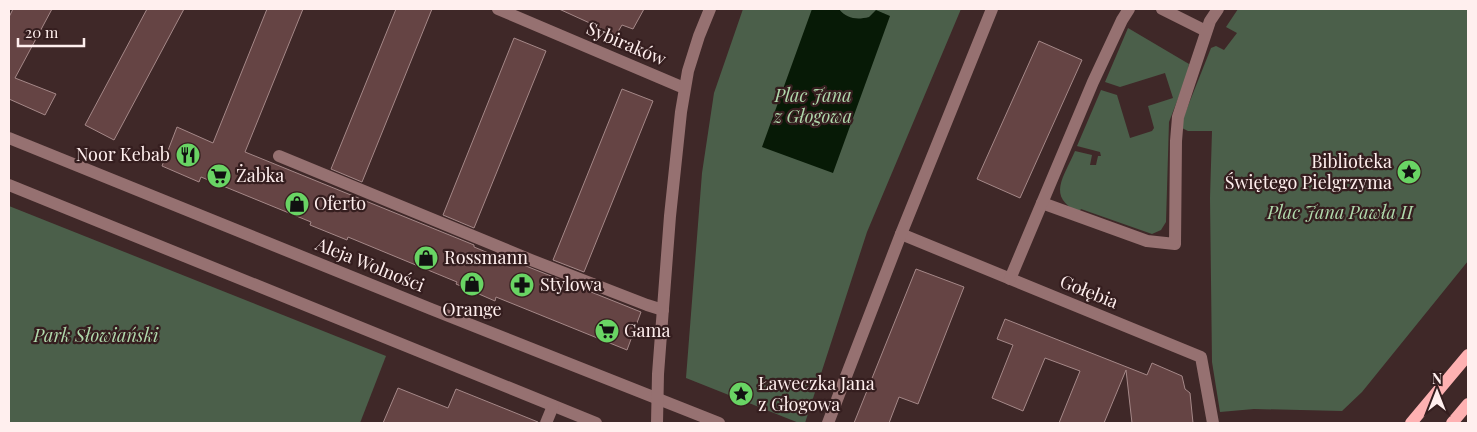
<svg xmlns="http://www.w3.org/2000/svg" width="1477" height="432" viewBox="0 0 1477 432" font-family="'Playfair Display',serif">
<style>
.green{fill:#4b5f4a}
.water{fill:#071a06}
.building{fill:#654444;stroke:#a58888}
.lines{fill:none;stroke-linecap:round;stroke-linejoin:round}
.minor{stroke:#967171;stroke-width:12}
.major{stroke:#feb1b2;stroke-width:12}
.labels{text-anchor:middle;stroke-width:4.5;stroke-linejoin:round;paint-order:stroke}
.street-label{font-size:18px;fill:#ffefee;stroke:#351e1f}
.park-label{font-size:18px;font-style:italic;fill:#b0d9ac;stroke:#351e1f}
.poi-label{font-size:18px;fill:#ffefee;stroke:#351e1f;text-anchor:start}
</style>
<rect width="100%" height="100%" fill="#3f2828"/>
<g class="green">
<path d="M743,9H961L867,232L805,423H799L686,378L702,173L714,93Z"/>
<path d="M1238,9H1468V261L1362,392L1342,411L1254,409L1220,412L1212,362L1210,198L1212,131H1188L1182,128V121L1211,48L1216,46L1224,50L1237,33L1226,27Z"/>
<path d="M1128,28L1189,64L1187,75L1169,122L1166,222L1161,230L1152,234L1081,209L1079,212C1046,197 1064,177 1075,151L1092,155L1090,165H1096L1098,156H1101L1100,152L1077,146L1101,90L1117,95L1130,138L1152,131L1154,128L1148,106L1173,98L1165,73L1120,87L1105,82Z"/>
<path d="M9,206L386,356L360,423H9Z"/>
</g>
<path class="water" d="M812,9H839C847,19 857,20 869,17L876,10L890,16L833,173L762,147Z"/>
<g class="building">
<path d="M13,9H52L15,78L56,94L45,115L9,99V17Z"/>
<path d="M147,9H184L114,140L85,125Z"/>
<path d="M267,9H303L245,152L474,245V247L510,262L511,260L641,312L627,350L496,297L495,301L456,284L457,282L348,237L347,240L310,225L311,222L201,177L199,182L162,166L177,127L213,143Z"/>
<path d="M396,9H432L362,182L331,169Z"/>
<path d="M559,9H644L633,29L622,25L616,35Z"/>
<path d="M514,38L546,51L474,228L443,215Z"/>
<path d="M1039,41L1082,60L1020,198L977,179Z"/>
<path d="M622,89L653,101L584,272L553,260Z"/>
<path d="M916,269L964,287L918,404L899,397L889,423H854Z"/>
<path d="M1005,319L1147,375L1152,363L1182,376L1185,389L1190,393L1193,423H1132L1126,370L1104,423H1059L1080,371L1045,358L1023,411L992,398L1013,345L997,339Z"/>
<path d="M398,388L448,408L456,389L538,422V423H383Z"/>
</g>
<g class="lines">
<g class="minor">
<path d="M498,9L684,88"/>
<path d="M1162,9L1206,31"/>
<path d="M9,138L431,309L719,423"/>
<path d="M279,156L531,260L647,305L663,310"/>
<path d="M9,185L596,423"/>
<path d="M1042,203L1147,241L1175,244L1176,141L1178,117L1210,21L1218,9"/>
<path d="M901,234L1201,357L1213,423"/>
<path d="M1010,279L1093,82L1122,20L1129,9"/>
<path d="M546,423L553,406"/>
<path d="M657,423L658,374L670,216L681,112L688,71L699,36L710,9"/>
<path d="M828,423L901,234L992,9"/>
</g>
<g class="major">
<path d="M1411,423L1468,355"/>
<path d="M1452,423L1468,404"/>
</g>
</g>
<defs>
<symbol id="restaurant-disc" viewBox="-11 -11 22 22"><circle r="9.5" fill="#69d464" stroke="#351e1f"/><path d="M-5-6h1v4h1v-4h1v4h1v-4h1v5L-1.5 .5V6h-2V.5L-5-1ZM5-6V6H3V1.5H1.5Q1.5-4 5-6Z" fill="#111"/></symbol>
<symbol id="sight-disc" viewBox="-11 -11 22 22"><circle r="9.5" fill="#69d464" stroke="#351e1f"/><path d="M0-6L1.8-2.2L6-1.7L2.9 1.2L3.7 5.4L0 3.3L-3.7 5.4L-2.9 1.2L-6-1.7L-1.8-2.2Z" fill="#111"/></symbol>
<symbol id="supermarket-disc" viewBox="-11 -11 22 22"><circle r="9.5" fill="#69d464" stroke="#351e1f"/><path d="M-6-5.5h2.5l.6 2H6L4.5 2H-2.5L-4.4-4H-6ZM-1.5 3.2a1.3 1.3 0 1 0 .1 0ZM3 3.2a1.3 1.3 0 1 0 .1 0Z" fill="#111"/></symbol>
<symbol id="shop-disc" viewBox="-11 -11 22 22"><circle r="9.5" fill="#69d464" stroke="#351e1f"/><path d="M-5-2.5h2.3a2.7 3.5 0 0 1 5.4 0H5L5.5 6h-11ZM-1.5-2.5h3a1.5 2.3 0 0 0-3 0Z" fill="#111"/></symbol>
<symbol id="pharmacy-disc" viewBox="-11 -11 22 22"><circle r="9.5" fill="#69d464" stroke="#351e1f"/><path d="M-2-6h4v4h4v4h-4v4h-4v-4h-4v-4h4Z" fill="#111"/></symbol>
</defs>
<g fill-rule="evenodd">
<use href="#restaurant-disc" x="174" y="141" width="28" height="28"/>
<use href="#sight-disc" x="1395" y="158" width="28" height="28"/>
<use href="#supermarket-disc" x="205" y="162" width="28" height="28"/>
<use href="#shop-disc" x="283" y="190" width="28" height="28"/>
<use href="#shop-disc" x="412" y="244" width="28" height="28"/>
<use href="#shop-disc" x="458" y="270" width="28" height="28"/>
<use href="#pharmacy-disc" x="508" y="271" width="28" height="28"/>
<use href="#supermarket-disc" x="593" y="317" width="28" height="28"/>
<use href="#sight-disc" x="727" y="380" width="28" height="28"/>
</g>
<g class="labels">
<g class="street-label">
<text transform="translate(626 44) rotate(23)" y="6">Sybiraków</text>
<text transform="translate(370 265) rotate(22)" y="6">Aleja Wolności</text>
<text transform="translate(1089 292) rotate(22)" y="6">Gołębia</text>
</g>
<g class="park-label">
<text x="813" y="102">Plac Jana<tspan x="813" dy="21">z Głogowa</tspan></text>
<text x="1340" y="219">Plac Jana Pawła II</text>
<text x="96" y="342">Park Słowiański</text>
</g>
<g class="poi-label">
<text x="170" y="161" text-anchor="end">Noor Kebab</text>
<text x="1392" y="168" text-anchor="end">Biblioteka<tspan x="1392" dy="21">Świętego Pielgrzyma</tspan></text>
<text x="236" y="182">Żabka</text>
<text x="314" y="210">Oferto</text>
<text x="444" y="264">Rossmann</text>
<text x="540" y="291">Stylowa</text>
<text x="472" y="316" text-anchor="middle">Orange</text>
<text x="624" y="337">Gama</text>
<text x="758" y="390">Ławeczka Jana<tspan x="758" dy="21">z Głogowa</tspan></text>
</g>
</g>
<rect width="1477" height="432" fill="none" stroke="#ffefee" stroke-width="20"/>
<g transform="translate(1437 392)" stroke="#351e1f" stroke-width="4" paint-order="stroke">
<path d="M0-4L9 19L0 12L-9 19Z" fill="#ffefee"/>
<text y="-8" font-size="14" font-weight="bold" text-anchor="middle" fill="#ffefee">N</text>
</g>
<path d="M18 38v8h66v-8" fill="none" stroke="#ffefee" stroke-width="2.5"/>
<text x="25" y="38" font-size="15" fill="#ffefee" stroke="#351e1f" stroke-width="4" paint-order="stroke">20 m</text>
</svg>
